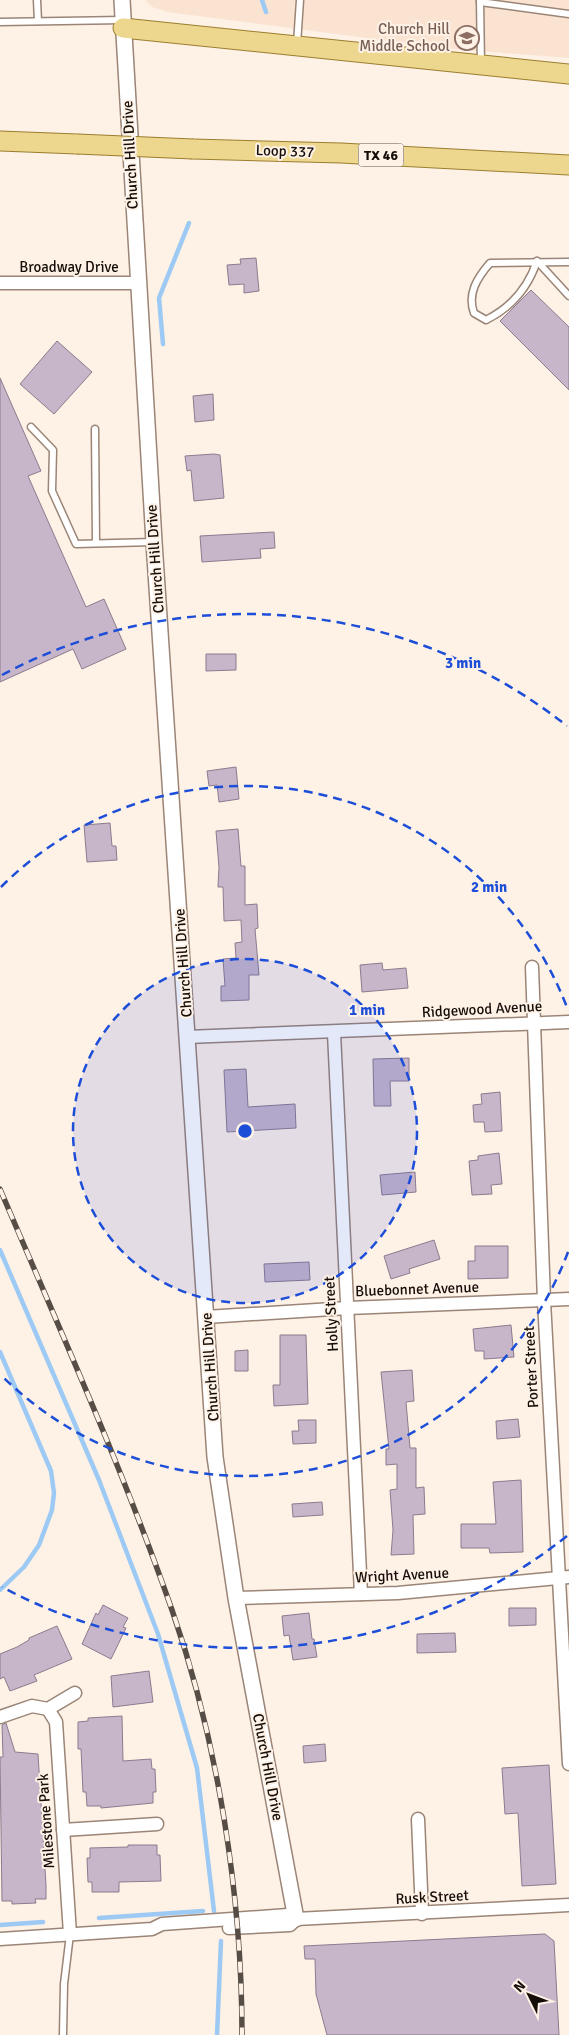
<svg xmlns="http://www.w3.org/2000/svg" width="569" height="2035" viewBox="0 0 569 2035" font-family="Signika,sans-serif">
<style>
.built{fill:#fbe3d2}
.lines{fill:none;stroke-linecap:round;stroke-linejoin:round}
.stream{stroke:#9dcaf4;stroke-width:4.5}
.building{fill:#c7b6ca;stroke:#8b7b8e}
.service-casing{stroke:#9a8576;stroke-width:9}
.minor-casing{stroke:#9a8576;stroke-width:15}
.tertiary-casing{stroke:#9a8576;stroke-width:18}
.primary-casing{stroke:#9a7e2e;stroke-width:21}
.service{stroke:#fff;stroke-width:6}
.minor{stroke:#fff;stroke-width:12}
.tertiary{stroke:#fff;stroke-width:15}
.primary{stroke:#edd68e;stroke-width:19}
.rail-casing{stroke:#564e46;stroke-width:5.5}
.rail{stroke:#fef1e6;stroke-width:4;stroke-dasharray:11;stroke-linecap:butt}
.primary-bridge-casing{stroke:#9a7e2e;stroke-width:21;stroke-linecap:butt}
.primary-bridge{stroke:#edd68e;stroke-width:19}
.ring{fill:none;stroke:#1d4ed8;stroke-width:2.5;stroke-dasharray:9 6}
.labels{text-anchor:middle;stroke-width:4;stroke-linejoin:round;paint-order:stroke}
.shield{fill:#fef1e6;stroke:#5b524b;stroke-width:1}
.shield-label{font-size:14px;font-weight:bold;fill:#150e08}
.education-label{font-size:15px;fill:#785e54;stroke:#fef1e6;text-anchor:end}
.street-label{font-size:15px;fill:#150e08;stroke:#fef1e6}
.centre{fill:#1d4ed8;stroke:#fef1e6;stroke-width:2.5}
.ring-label{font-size:15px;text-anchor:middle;font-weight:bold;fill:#1d4ed8;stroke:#fef1e6;stroke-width:4;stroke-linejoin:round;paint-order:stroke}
</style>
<rect width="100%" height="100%" fill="#fef1e6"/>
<path class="built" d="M145,0H569V58L451,49L167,12L152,7Z"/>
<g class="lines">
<g class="stream">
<path d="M262,0L266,12"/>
<path d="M163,344L159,298L189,223"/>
<path d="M0,1250L99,1480L158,1634L197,1768L214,1911"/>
<path d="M0,1352L51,1471L54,1493L52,1510L39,1545L24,1567L0,1590"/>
<path d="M99,1918L203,1911"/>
<path d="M0,1925L43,1922"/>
<path d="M217,2035L221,1941"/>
</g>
</g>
<g class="building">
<path d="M256,258L259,291L244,293V284L229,285L227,265L241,264L240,259Z"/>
<path d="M531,290L569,327V390L500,321Z"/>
<path d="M57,341L92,372L54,414L20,384Z"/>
<path d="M0,378L41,471L28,476L86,607L104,599L126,649L82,669L73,649L0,682Z"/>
<path d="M213,394L214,420L195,422L193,396Z"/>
<path d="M214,454L220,455L224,498L194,501L191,470L187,471L185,456Z"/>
<path d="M274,532L275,548L260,549L261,558L202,562L200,536Z"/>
<path d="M206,654H236V670L206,671Z"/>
<path d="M236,767L239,799L219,802L217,785L209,786L207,771Z"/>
<path d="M110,823L112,846H116L117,860L87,862L84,825Z"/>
<path d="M238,829L241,866H245V905L257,904L258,928L255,929L259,975H249V1000L221,1001V986H225L223,959L236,958L235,943L242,942L241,920L224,921L223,887H218L219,867L216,831Z"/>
<path d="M382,963L383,970L406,968L408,988L362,992L360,965Z"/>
<path d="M409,1058V1081H390L391,1106H374L373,1059Z"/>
<path d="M246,1069L248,1107L295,1104L296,1128L227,1132L224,1070Z"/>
<path d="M500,1092L502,1131L485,1132L484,1122H474L473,1105L482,1104L481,1094Z"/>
<path d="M499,1153L502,1184L491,1185L492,1194L472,1195L469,1161L478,1160V1156Z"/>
<path d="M415,1172L416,1192L382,1195L380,1175Z"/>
<path d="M434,1240L440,1259L409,1269L410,1273L391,1279L384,1256Z"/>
<path d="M475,1246H508V1278L468,1279V1261H475Z"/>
<path d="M309,1262L310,1280L265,1282L264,1264Z"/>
<path d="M511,1325L514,1357L484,1359V1351H475L473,1329Z"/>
<path d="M280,1335H306L308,1404L274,1406L273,1385H280Z"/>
<path d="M248,1350V1371H235V1351Z"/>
<path d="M412,1370L414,1401L406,1402L410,1448H416V1488L424,1487L425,1514L413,1515L414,1554L391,1555L393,1530L390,1490L397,1489V1464L386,1465V1449H389L381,1372Z"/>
<path d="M518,1419L520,1437L497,1439L496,1421Z"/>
<path d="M298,1420H316V1443L293,1444L292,1431H299Z"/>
<path d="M521,1480L523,1552L490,1553L489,1548H461V1524H496L493,1482Z"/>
<path d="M322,1502L323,1515L293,1517L292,1504Z"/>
<path d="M103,1605L128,1618L123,1627L126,1628L111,1659L82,1644L96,1613L98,1615Z"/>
<path d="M509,1608H536V1625L509,1626Z"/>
<path d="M309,1613L312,1639H314L317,1657L293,1660L289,1635L284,1636L282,1616Z"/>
<path d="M57,1626L72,1659L34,1675L37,1681L10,1691L4,1677L0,1679V1654L17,1647L29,1640V1638Z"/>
<path d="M455,1633L456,1652L417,1653V1634Z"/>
<path d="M149,1671L153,1702L113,1707L111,1676Z"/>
<path d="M122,1716L123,1761L151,1759L152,1769H155L156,1792H153V1803L101,1808V1806H87L86,1792H83L81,1749H78V1722L88,1721V1718Z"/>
<path d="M6,1723L15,1752L38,1754L46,1885V1899H35L36,1903L12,1904V1901H2L0,1757H3L2,1725Z"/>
<path d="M325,1744L326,1761L304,1763L303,1746Z"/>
<path d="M549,1765L556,1884L522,1886L518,1813L505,1814L502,1768Z"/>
<path d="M128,1845H157V1855H160L161,1881L119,1882V1892H92V1882H88L87,1858H90V1848L128,1847Z"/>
<path d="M545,1934L554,1941L559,2035H327L316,1994L315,1959H305L304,1946Z"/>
</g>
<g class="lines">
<defs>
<g id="service">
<path d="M37,0L38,21"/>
<path d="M480,0L481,64"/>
<path d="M480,2L569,14"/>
<path d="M0,22L123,20"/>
<path d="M297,44L300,0"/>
<path d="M537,261C528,288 512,307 486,320L474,313C467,294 477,278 490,263L569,262"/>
<path d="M537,261L569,296"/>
<path d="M31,427L53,450L52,491L76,544L154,542"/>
<path d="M95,429L96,543"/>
<path d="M63,2035L64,1984L70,1934"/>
</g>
<g id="minor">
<path d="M0,283H137"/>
<path d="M532,967L544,1301L569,1764"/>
<path d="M334,1033L361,1594"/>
<path d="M187,1037L569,1022"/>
<path d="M206,1317L348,1308L569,1299"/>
<path d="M236,1598L398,1593L569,1577"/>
<path d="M48,1709L56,1722L70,1934"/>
<path d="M0,1717L32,1706L48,1709L75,1693"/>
<path d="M418,1819L422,1914"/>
<path d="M63,1830L157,1824"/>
<path d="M229,1928L290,1925L296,1919"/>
<path d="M0,1939L152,1929L162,1924L288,1915L296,1919L569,1905"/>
</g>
<path id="tertiary" d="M122,0L154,542L215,1457L236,1598L296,1919"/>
<g id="primary">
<path d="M123,28L569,74"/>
<path d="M0,141L77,144"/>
<path d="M193,149L341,153L569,165"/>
</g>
</defs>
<use href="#service" class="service-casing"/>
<use href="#minor" class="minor-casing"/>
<use href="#tertiary" class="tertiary-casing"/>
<use href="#primary" class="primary-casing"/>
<use href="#service" class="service"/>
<use href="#minor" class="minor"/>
<use href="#tertiary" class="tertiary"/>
<use href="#primary" class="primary"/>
<defs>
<path id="rail" d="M0,1189C59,1328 122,1467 172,1610C218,1742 242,1896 242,2035"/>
</defs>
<use href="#rail" class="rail-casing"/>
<use href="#rail" class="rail"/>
<defs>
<path id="primary-bridge" d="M77,144L193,149"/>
</defs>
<use href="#primary-bridge" class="primary-bridge-casing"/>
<use href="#primary-bridge" class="primary-bridge"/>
</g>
<circle cx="245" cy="1131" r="172" fill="#1d4ed8" fill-opacity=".12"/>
<g class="ring">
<circle cx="245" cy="1131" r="172"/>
<path d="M568 1252A345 345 0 0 1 1 1375M1 887A345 345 0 0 1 568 1010"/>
<path d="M567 1536A517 517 0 0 1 2 1587M2 675A517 517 0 0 1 567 726"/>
</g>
<defs>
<symbol id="school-ring" viewBox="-11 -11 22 22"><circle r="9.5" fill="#fef1e6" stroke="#8d6e63" stroke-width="1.5"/><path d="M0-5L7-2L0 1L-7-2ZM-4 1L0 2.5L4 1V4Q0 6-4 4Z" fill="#8d6e63"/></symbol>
</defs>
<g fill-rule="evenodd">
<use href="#school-ring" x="453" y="24" width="28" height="28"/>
</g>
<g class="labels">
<rect class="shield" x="358.5" y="143.5" width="45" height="23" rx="4"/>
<g class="shield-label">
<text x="381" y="160">TX 46</text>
</g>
<g class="education-label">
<text x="450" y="34">Church Hill<tspan x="450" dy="17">Middle School</tspan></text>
</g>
<g class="street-label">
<text transform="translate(285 151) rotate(2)" y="5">Loop 337</text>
<text transform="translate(130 155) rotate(-93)" y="5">Church Hill Drive</text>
<text x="69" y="272">Broadway Drive</text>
<text transform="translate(155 559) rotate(-94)" y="5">Church Hill Drive</text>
<text transform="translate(183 963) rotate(-94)" y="5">Church Hill Drive</text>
<text transform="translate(482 1009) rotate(-3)" y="5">Ridgewood Avenue</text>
<text transform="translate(417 1289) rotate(-2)" y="5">Bluebonnet Avenue</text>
<text transform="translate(331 1314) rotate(-93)" y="5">Holly Street</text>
<text transform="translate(210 1367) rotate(-94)" y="5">Church Hill Drive</text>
<text transform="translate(531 1367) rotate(-93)" y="5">Porter Street</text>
<text transform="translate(402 1575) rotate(-3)" y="5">Wright Avenue</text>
<text transform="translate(268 1767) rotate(79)" y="5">Church Hill Drive</text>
<text transform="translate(46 1821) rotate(-94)" y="5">Milestone Park</text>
<text transform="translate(432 1897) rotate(-3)" y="5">Rusk Street</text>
</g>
</g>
<circle cx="245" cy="1131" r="8" class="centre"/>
<g class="ring-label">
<text x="463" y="668">3 min</text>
<text x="489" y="892">2 min</text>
<text x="367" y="1015">1 min</text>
</g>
<g transform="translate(529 1995) rotate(312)" stroke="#fef1e6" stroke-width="4" paint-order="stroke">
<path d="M0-4L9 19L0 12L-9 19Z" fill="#150e08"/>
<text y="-8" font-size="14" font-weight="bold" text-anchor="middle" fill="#150e08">N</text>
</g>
</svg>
